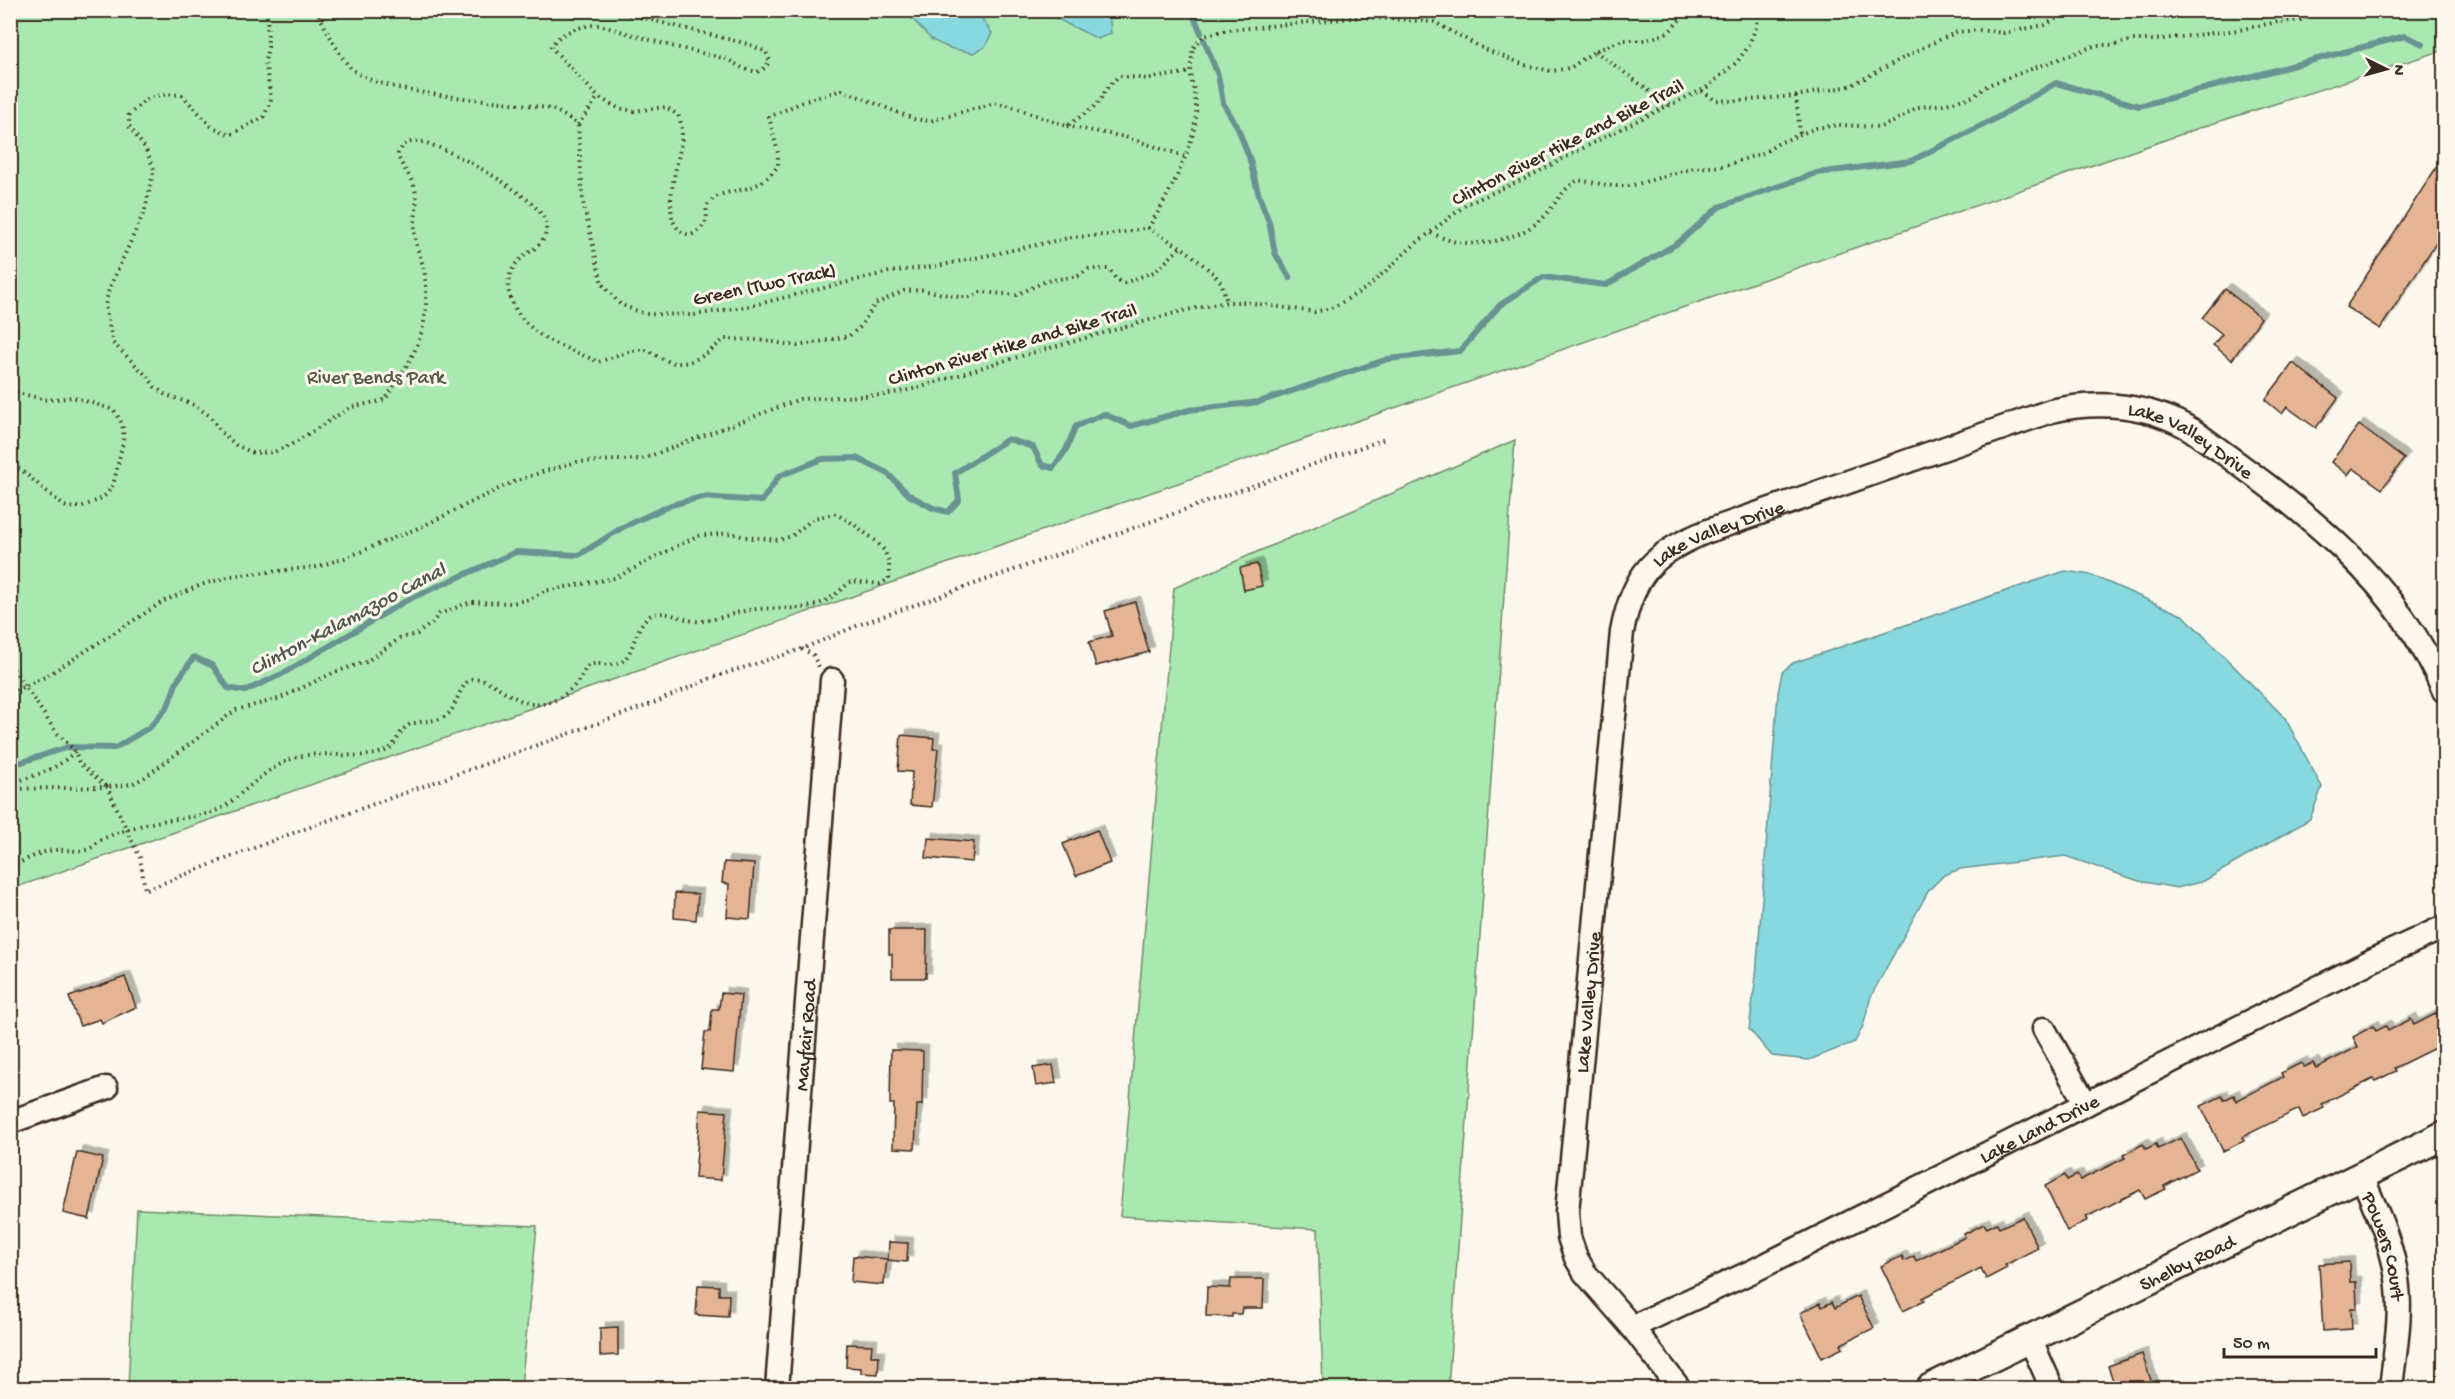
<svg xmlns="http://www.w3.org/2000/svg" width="2455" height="1399" viewBox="0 0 2455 1399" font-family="'Gochi Hand',sans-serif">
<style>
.green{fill:#a9e9b1;stroke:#728a68;stroke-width:1.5}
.water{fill:#87d9df;stroke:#699392;stroke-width:1.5}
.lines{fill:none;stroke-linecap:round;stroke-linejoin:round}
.stream{stroke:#699392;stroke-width:6}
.building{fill:#e4b495;stroke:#3b2a1e;stroke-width:1.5;filter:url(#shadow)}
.minor-casing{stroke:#3b2a1e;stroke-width:27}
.tertiary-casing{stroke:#3b2a1e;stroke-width:32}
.path{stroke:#3b2a1e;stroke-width:4;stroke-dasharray:1.5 4.5;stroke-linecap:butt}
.minor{stroke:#fbf7ec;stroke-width:22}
.tertiary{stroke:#fbf7ec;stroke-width:27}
.labels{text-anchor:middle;stroke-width:6;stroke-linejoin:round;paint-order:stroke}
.street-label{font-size:20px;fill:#3b2a1e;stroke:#fbf7ec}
.park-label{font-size:20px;fill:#565a43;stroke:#fbf7ec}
.water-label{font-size:21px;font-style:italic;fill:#4e564e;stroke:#fbf7ec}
</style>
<defs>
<filter id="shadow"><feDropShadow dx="5.5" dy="-5.5" stdDeviation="0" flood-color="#0004"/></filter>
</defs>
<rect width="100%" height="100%" fill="#fbf7ec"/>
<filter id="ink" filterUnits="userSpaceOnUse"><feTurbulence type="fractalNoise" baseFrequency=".0167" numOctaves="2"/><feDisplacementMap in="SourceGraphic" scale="12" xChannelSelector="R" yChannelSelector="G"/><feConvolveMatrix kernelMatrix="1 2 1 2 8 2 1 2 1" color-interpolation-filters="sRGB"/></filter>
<g filter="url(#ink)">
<g class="green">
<path d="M2444,10V50L2205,126L11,889L10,11Z"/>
<path d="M1515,440L1448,1388H1323L1318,1229L1120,1216L1174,588Z"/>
<path d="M137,1209L537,1226L521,1388H128Z"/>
</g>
<g class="water">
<path d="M905,11H982L983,21L992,33L985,47L973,53L949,48L932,40Z"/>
<path d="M1086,11L1090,12L1109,11L1111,33L1098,39L1041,11Z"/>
<path d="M2065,571L2091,575L2184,616L2285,718L2322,787L2310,819L2204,881L2177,888L2139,881L2065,856L1960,869L1944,875L1929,890L1871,996L1863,1026L1855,1042L1809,1060L1772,1056L1749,1029L1756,976L1778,693L1782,672L1793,663Z"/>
</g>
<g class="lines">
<g class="stream">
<path d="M1191,10L1201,33"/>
<path d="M1204,40L1218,75L1223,103L1237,126L1249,157L1259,196L1269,222L1275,253L1290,278"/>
<path d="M10,762L19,763L68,747L115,748L150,727L168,706L177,681L194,657L213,666L228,688L245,691L282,674L409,599L516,552L579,555L623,527L671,505L702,497L762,501L779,476L822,459L856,458L887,473L909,495L933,508L948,512L959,500L955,473L1008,439L1033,447L1042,465L1053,468L1066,450L1076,426L1104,414L1131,426L1189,410L1259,402L1388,359L1460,351L1500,305L1543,277L1606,285L1678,243L1719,207L1817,173L1911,161L1993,120L2056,83L2139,106L2405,36L2423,44"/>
</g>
</g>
<g class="building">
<path d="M2445,154V229L2380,329L2346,307Z"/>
<path d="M2225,289L2261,318L2232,360L2213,345L2222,334L2202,318Z"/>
<path d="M2293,363L2338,398L2316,428L2287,407L2282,414L2265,400Z"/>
<path d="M2359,425L2404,459L2382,489L2353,468L2348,475L2331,462Z"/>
<path d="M1257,564L1262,586L1244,590L1240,568Z"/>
<path d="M1135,602L1149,652L1096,666L1089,642L1112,636L1105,611Z"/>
<path d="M901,735L934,738L933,749H938L932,807L910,805L912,772L898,771Z"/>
<path d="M1097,830L1110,863L1076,876L1063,844Z"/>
<path d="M928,838L974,842L972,862L926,858Z"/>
<path d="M724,862L754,864L750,919L727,917L729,884L722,883Z"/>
<path d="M675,893L698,894L696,920L674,918Z"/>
<path d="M889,930H927L926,978H892V954H889Z"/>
<path d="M125,977L136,1007L102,1023L100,1019L80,1026L69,997Z"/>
<path d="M721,993L741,995L734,1072L701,1069L705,1032H710L712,1009H719Z"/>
<path d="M2445,1009V1043L2394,1068L2396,1071L2375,1081L2373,1079L2322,1104L2324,1108L2303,1118L2299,1109L2242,1137L2244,1141L2223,1151L2201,1106L2222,1096L2224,1100L2234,1095L2236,1101L2283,1077L2281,1073L2301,1063L2304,1067L2313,1063L2316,1068L2358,1047L2353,1037L2373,1026L2376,1031L2386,1026L2388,1031L2411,1019L2414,1025Z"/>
<path d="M891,1050L923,1051L922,1105H917L915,1149L893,1148L894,1104H890Z"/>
<path d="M1053,1065L1056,1083L1036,1086L1033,1068Z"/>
<path d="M700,1110L727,1112L721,1180L695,1178Z"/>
<path d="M2181,1138L2197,1169L2164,1186L2166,1189L2145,1199L2140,1190L2086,1217L2088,1220L2067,1231L2045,1186L2065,1175L2067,1180L2077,1175L2080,1180L2125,1158L2123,1155L2143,1144L2146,1149L2156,1144L2158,1149Z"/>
<path d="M77,1152L103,1158L89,1219L63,1213Z"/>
<path d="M2023,1217L2038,1248L2005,1265L2007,1268L1986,1279L1981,1268L1922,1298L1924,1301L1903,1311L1881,1266L1902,1256L1904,1261L1914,1256L1916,1261L1965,1237L1964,1234L1984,1224L1987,1228L1997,1223L1999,1228Z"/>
<path d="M889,1242L908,1243L907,1262L888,1260Z"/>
<path d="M853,1256L887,1259L884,1285L851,1282Z"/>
<path d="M2349,1262L2350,1282H2356L2357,1308H2351L2352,1329L2323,1331L2319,1264Z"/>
<path d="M1231,1279H1264L1263,1308H1242L1241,1314H1232V1317L1206,1316L1207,1287L1230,1288Z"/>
<path d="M698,1285L719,1286V1295H729L728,1317L696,1315Z"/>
<path d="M1858,1296L1874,1328L1841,1344L1843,1348L1822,1358L1800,1313L1820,1303L1822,1307L1832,1302L1835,1308Z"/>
<path d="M618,1327V1355L600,1356V1328Z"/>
<path d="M847,1344L872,1345L871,1356H879L878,1374L861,1373V1368L846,1367Z"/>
<path d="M2142,1354L2154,1389H2116L2108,1366Z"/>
</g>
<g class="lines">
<defs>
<g id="minor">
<path d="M2044,1029L2086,1104"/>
<path d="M10,1122L106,1088"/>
<path id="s1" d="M2362,1176C2374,1206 2389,1236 2395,1268C2404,1307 2395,1349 2391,1388"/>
<path id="s2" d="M1632,1327L1753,1271L2379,957L2444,927"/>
<path d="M2030,1339L2052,1388"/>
<path id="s3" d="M777,1388L832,680"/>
<path id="s4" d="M1679,1388L1632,1327L1585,1273L1576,1258L1569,1237L1567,1212L1622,632C1633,574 1653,553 1708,531L2051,411C2099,400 2149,404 2192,430C2291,502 2396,574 2444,691"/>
</g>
<g id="tertiary">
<path id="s5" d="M1930,1388L2444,1135"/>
</g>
</defs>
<use href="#minor" class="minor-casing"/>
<use href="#tertiary" class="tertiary-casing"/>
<g class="path">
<path d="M184,10L191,14L208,10"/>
<path d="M267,10L268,47L265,61L271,99L264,117L230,135L211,126L182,95C156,93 147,96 129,115V126L145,148L154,169L145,210L109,289L105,306L113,343L148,377L155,387L164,394L194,405L210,416L221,432L236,445L253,453L274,452L294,443L351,407L385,400C414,355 431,333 425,276C424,263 416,250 415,236C413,220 420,203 414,186C410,174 400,166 398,154L404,144C408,143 413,141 417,141C442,143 536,196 544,219C554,245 526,250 515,265C498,290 516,315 536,332C553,345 578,352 598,362C612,358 629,349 644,350C650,350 658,357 665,360C687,370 708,354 724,339L760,340L798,346L849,336L860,327L875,304L904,291L922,290L959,297H970L981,292L1016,295L1046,281L1078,276L1089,269H1109L1116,279L1124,283L1156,271L1181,247"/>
<path d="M316,10C325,26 338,54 349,66C376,98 505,98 550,109C559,111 569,119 578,125L583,202L602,284L621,305L646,314L694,315L750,306L889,272L938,266L1073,237L1107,235L1148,228L1187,251L1215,275L1222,284L1227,302"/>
<path d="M611,10L748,44L766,52L770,61L765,68L757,72L744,69L727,59L671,46L599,25C584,24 557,33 551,47L598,97L618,108L634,111L666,107L678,115C682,124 683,133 681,142C679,164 654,230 691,235C718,220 699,213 711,201C722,190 743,192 756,185C765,181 772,173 778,166V153L769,117L805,101L842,90L914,119L930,121L995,103L1007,105L1067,126L1097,105L1107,88L1119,76L1149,79L1190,72L1193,48L1203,36L1228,30L1362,17L1434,22L1484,49L1525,65L1551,71L1570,68L1595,51L1623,40H1645L1662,35L1670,31L1688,10"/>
<path d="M1595,51L1670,106"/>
<path d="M1702,91L1715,100L1737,101L1796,96L1850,86L1924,47L1957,32L1979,30L2003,33L2045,25L2072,10"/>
<path d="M1796,96L1800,134"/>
<path d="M578,125L598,97"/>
<path d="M1067,126L1125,137L1184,156"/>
<path d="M1148,228C1166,201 1198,141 1196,109C1196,97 1192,84 1190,72"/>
<path d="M1431,233C1438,236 1445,239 1452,241C1482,248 1522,238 1544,217C1557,203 1561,190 1578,180L1613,186H1630L1694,168L1723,166L1763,153L1779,143L1816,128L1839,125L1880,127L1893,122L1917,107L1946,104L1974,96L1988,85L2097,45H2114L2131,40H2155L2238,30L2278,22L2301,20L2321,10"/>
<path d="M10,391L47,400L73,397L114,410C116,414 119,418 121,422C126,435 122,447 119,459C114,481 115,494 91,503C81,507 74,509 64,506L20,469L10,466"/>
<path d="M802,649L813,655L819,667"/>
<path d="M10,664L56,732L75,751"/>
<path d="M10,693L45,677L164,601L201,585L231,576L316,567L345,558L423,526L511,483L542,472L577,462L642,459L800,399L884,395L918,388L993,364L1182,311L1227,302H1244L1315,312L1334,307L1368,287L1414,245L1467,204L1526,178L1626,126L1706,88L1737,62L1748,47L1757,25L1759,10"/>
<path d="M10,784C36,774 55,772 75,751L79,763L107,787L132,784L145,777L236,710L278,699L335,672L366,662L400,638L417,634L432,623L439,614L471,602L512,603L530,599L544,591L615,578L697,536L732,533L744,537L779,540L792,536L814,518L835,514L849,521L876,541L884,550L889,562V579L880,584L852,581C842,588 833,598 821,603C798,613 769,605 744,611C730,614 716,620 702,621C687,623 670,610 654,614C637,619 636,645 626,658C616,670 602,661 590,665C584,668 583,675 579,680C572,690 560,699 548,703C516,712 493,674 472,679C461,683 457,702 451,711C441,724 425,719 411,724C398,729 398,746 385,751C358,762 326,749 298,757C279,762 260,777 245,790C236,797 228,806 218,810C195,819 170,818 147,824C132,828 113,833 101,840C96,842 94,847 89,849C78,853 67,849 56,850C39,851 26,861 10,866"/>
<path d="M10,789L107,787L140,858L145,890L285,836L654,703L711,678L802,649L861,624L1385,439"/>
</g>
<use href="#minor" class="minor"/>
<use href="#tertiary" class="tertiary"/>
</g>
</g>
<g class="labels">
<g class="street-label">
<text transform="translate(1567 141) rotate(-27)" y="7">Clinton River Hike and Bike Trail</text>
<text transform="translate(764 283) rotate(-12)" y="7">Green (Two Track)</text>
<text transform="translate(1012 343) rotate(-16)" y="7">Clinton River Hike and Bike Trail</text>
<text dy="7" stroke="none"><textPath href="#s4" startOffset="1449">Lake Valley Drive</textPath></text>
<text dy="7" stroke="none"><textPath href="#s4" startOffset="945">Lake Valley Drive</textPath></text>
<text dy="7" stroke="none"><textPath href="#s4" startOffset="424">Lake Valley Drive</textPath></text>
<text dy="7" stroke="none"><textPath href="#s3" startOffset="354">Mayfair Road</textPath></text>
<text dy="7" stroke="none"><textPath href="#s2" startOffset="453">Lake Land Drive</textPath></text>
<text dy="7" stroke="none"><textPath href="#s1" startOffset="74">Powers Court</textPath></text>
<text dy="7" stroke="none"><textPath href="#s5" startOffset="286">Shelby Road</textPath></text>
</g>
<g class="park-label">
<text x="376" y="383">River Bends Park</text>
</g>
<g class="water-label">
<text transform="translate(347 618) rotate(-28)" y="7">Clinton-Kalamazoo Canal</text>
</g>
</g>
<rect width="2455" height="1399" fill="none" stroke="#fbf7ec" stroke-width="36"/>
<rect x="18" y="18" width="2419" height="1363" fill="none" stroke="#3b2a1e" stroke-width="2" filter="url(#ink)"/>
<g transform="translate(2386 69) rotate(95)" stroke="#fbf7ec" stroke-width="4.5" paint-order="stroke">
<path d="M0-4.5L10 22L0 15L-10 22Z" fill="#3b2a1e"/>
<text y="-9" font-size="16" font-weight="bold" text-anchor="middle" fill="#3b2a1e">N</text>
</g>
<path d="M2224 1348v9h152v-9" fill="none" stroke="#3b2a1e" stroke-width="3"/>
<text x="2233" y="1348" font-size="18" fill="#3b2a1e" stroke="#fbf7ec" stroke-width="4.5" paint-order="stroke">50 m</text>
</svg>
